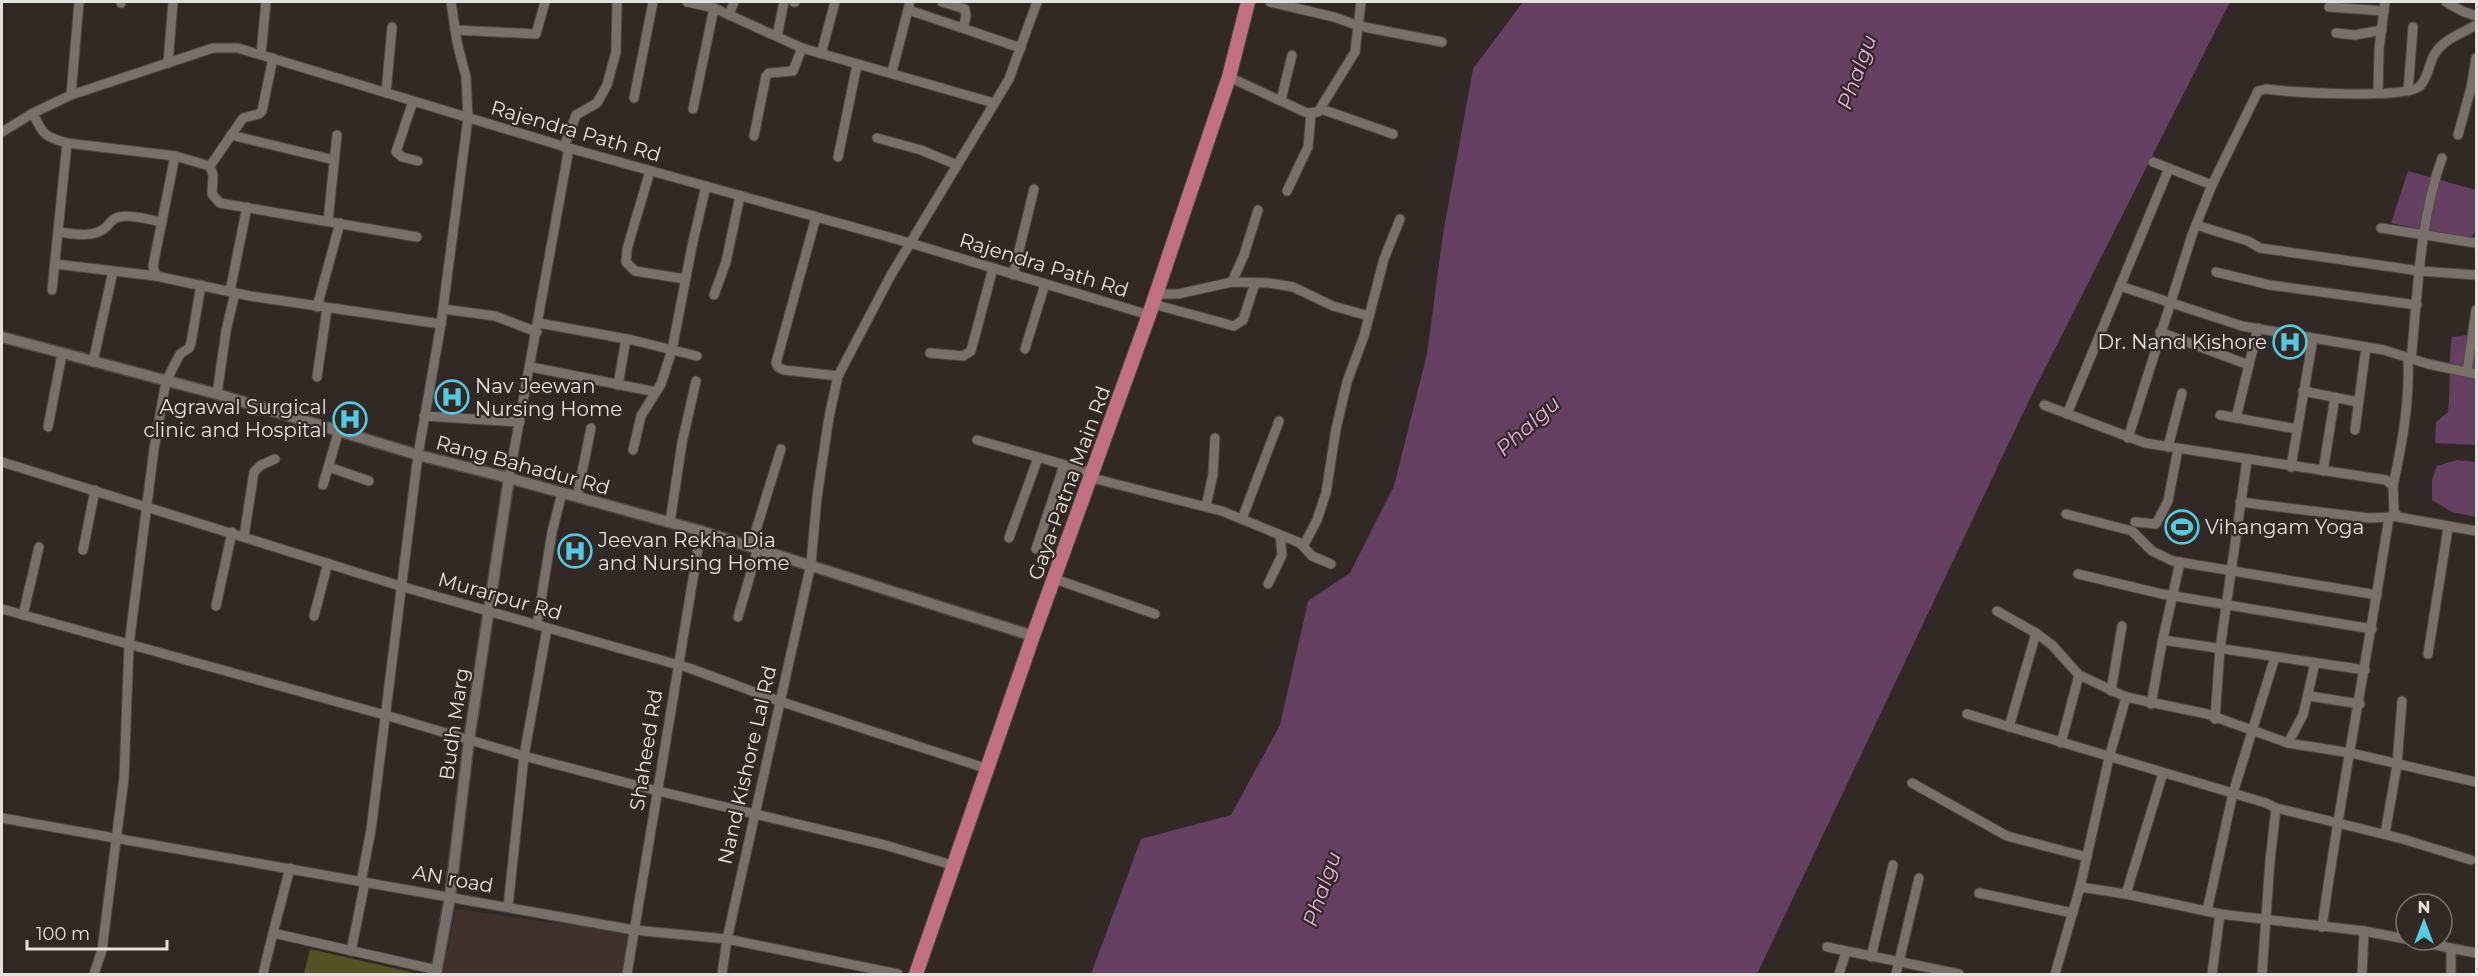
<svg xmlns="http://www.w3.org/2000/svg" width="2478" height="976" viewBox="0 0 2478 976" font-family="Montserrat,sans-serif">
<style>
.built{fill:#40312c}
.green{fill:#535323}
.water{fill:#664062}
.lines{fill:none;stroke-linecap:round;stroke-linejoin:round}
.minor-casing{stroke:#4e4745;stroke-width:11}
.tertiary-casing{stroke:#4e4745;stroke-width:13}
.primary-casing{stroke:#4e4745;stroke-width:16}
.minor{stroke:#796f6b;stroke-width:9}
.tertiary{stroke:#796f6b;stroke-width:10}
.primary{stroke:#c17083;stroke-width:14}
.labels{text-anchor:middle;stroke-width:4.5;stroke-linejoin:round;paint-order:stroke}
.street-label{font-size:20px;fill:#e5dfdd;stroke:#322926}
.poi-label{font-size:20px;fill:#e5dfdd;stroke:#322926;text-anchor:start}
.water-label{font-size:21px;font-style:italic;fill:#ecade4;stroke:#322926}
</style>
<rect width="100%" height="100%" fill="#322926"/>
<path class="built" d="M456,909L540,921L630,929L627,974H443Z"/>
<path class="green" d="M310,949L419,974H304Z"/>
<g class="water">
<path d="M1523,2H2230L2034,390L1757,974H1091L1141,839L1231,815L1280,725L1308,601L1350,573L1394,486L1427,354L1443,234L1473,69Z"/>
<path d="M2408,171L2476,190V230L2471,239L2391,223Z"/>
<path d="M2476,334V445L2435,443L2436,422L2448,412C2451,386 2448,362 2452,337Z"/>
<path d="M2457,460L2476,462V517L2452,512L2432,500V479L2437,466Z"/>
</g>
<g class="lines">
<defs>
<g id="minor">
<path d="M687,2L714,8L802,48L994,103"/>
<path d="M794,2H795"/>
<path d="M942,2L965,9L966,16L963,28"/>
<path d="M1270,2L1334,17L1359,26L1442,42"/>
<path d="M2446,2L2462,11L2476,16"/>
<path d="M121,3V2"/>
<path d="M2329,7L2384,11"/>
<path d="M909,10L1021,48"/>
<path d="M729,15L734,2"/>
<path d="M455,30L536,34L545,2"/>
<path d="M2336,33L2355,35L2382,30"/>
<path d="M777,36L784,2"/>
<path d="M261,54L266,2"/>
<path d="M821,54L835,2"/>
<path d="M168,63L173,2"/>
<path d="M892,72L910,2"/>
<path d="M1229,77L1307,113L1318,112L1355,52L1361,2"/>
<path d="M2408,91L2413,27"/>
<path d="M386,93L392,27"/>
<path d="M2378,93L2379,49L2385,2"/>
<path d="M71,95L79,2"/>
<path d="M634,98L653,2"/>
<path d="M1281,100L1292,55"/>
<path d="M413,101L396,152L402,157L418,161"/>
<path d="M693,109L714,8"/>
<path d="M1321,109L1393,134"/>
<path d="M33,113C42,134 45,137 67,143L175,156L210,166L213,175L212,194L220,203L417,237"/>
<path d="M2,132L33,113L71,95L213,48H238L569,148L910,243L1149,315"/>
<path d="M231,135L334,160"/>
<path d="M2458,135L2471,88L2476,58"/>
<path d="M754,136L766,76L769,73L793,71L802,48"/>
<path d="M877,138L921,150L957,165"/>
<path d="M564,147L576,115L597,103L607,85L616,52L617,2"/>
<path d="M175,156L153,266L156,276L250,296L441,324"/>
<path d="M838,157L857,65"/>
<path d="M2153,162L2212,185"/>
<path d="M210,166L243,118L259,114L262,111L273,58"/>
<path d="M650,171L627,249L626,262L635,271L685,279"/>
<path d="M1287,191L1308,147L1311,114"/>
<path d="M816,217L776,363L778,367L784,370L838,376"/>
<path d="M328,221L337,135"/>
<path d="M2196,225L2248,241L2260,248L2420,271L2476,275"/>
<path d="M2381,228L2476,243"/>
<path d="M59,232C73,234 93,238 105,228C110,224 112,218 119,217C132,214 149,220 162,222"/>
<path d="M55,264L156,276"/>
<path d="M2216,272L2270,285L2417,305"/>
<path d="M1013,275L1034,189"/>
<path d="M1232,282L1244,255L1258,210"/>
<path d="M2120,286L2242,326L2384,350L2428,364L2476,374"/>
<path d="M52,290L67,143"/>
<path d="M230,291L247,207"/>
<path d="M1156,294H1178L1232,282L1269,283L1293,287L1333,306L1369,316"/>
<path d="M714,295L726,262L740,196"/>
<path d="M1153,304L1234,326L1243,320L1255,283"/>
<path d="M317,307L340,223"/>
<path d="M443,309L495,316L537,332"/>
<path d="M539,323L632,340L697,356"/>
<path d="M2160,332L2249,365"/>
<path d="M1025,349L1045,284"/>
<path d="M930,353L963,356L971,351L993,268"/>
<path d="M2411,360C2418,293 2419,222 2442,158"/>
<path d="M93,362L113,271"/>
<path d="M531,367L656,392"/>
<path d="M2467,372L2476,310"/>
<path d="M317,377L327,308"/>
<path d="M618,385L626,339"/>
<path d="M2303,391L2358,402"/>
<path d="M217,394L226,331L235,293"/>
<path d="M2044,405L2145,443L2386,480L2393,486L2394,511L2398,517L2476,531"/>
<path d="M2067,414L2169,168"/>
<path d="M2220,415L2297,429"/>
<path d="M424,416L520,422"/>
<path d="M2236,418L2258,328"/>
<path d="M48,427L62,354"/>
<path d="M2355,430L2366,347"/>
<path d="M2128,438L2192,235L2212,185L2258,91L2266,89C2288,92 2407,100 2420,86C2427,79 2429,66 2433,57C2441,40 2461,34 2476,25"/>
<path d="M977,440L1094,473"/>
<path d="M2168,447L2182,393"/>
<path d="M633,450L641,416L661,384L672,350L692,246L706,186"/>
<path d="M2,462L400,586L689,668L779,701L988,769"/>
<path d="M329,467L369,481"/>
<path d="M2291,467L2313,338"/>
<path d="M2323,471L2335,397"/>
<path d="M509,478L569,148"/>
<path d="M1092,478L1222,511L1300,543L1312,556L1331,564"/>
<path d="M323,485L339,430"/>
<path d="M2393,486C2402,444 2410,402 2408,358"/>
<path d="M577,497L591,428"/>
<path d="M2240,502L2369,518L2393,517"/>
<path d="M1206,506L1213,474L1215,438"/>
<path d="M2066,514L2132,531L2152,551L2173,561L2377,595"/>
<path d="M1242,519L1279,421"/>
<path d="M670,522L682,443L696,381"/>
<path d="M2135,522L2156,524L2168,501L2178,449"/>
<path d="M244,536L254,472L261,465L275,459"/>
<path d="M1009,538L1038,458"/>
<path d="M1304,545L1317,520L1326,493L1336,429L1347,382L1364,336L1384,259L1400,219"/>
<path d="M751,546L781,449"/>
<path d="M1036,549L1064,465"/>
<path d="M83,550L95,490"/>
<path d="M2078,574L2162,594L2372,629"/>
<path d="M1055,579L1155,614"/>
<path d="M1268,584L1282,555L1280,535"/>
<path d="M216,606L232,532"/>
<path d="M2,609L385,715L524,756L658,791L885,845L955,866"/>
<path d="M1997,611L2036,633L2052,645L2079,675L2126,697L2109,758L2080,887L2055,974"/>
<path d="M23,615L39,547"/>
<path d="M314,616L328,563"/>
<path d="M738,617L758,548"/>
<path d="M537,625L552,532L562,493"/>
<path d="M2163,640L2365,670"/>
<path d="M2428,654L2448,528"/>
<path d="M2111,691L2122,626"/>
<path d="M2309,696L2360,704"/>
<path d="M2126,697L2207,714L2288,743L2351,753L2476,782"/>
<path d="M2151,704L2162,643L2180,562"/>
<path d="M1967,714L2266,803L2276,808L2403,839L2471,860"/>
<path d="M2215,719L2220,649L2247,460"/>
<path d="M2009,727L2036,633"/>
<path d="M2061,743L2079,675"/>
<path d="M2288,743L2303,715L2315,663"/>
<path d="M1912,783L2007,836L2087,857"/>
<path d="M2,818L634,930L727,939L898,974"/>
<path d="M2385,834L2397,765L2402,701"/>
<path d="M361,882L371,830L418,455L441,324L468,118L466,77L457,42L451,2"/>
<path d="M2080,887L2126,894L2220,914L2364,931L2406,939"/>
<path d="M1979,893L2073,913"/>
<path d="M2126,894L2163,773"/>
<path d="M508,907L524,756L547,628"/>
<path d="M2207,911L2233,793L2275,657"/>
<path d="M2322,927C2341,790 2368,654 2389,517"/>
<path d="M273,933L290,868"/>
<path d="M2410,940L2476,953"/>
<path d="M1827,947L1959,974"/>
<path d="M2451,948V974"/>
<path d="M351,951L365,882"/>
<path d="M1871,957L1893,865"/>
<path d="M94,974L102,950L124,778L129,645L154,449L166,381L180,354L189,348L191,343L201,285"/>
<path d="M263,974L273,933L437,970"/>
<path d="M627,974L701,531"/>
<path d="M722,974L727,939L811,564L817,497L829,417L838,376L891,275L1009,79L1037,2"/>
<path d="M1839,974L1846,952"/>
<path d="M1896,974L1919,878"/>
<path d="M2212,974L2220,914"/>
<path d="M2262,974L2270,861L2276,808"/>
<path d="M2362,974L2364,931"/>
</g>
<g id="tertiary">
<path d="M2,337L217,394L418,455L509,478L701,531L1033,636"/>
<path d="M436,974L450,897L469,740L509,478"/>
</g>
<path id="primary" d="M916,974L1033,636L1149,315L1229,77L1248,2"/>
</defs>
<use href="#minor" class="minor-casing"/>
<use href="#tertiary" class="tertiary-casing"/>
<use href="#primary" class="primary-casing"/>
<use href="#minor" class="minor"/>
<use href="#tertiary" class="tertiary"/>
<use href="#primary" class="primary"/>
</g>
<defs>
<symbol id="hospital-ring" viewBox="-11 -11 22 22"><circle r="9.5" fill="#322926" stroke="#56c9e1" stroke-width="1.5"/><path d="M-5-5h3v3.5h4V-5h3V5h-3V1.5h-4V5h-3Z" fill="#56c9e1"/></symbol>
<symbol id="stadium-ring" viewBox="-11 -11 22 22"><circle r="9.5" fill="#322926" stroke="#56c9e1" stroke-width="1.5"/><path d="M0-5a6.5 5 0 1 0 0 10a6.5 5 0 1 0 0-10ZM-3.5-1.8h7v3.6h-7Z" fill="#56c9e1"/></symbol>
</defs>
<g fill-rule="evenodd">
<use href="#hospital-ring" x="2271" y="323" width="38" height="38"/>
<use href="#hospital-ring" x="433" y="378" width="38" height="38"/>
<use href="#hospital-ring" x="331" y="400" width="38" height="38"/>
<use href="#stadium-ring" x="2163" y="508" width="38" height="38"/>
<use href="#hospital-ring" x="556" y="532" width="38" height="38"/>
</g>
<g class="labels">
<g class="street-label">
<text transform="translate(576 131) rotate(16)" y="7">Rajendra Path Rd</text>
<text transform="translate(1044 265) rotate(17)" y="7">Rajendra Path Rd</text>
<text transform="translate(523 465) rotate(15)" y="7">Rang Bahadur Rd</text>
<text transform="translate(1069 483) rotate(-70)" y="7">Gaya-Patna Main Rd</text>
<text transform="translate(500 596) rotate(16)" y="7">Murarpur Rd</text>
<text transform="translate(454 724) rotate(-82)" y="7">Budh Marg</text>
<text transform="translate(646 750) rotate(-81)" y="7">Shaheed Rd</text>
<text transform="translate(747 765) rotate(-77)" y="7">Nand Kishore Lal Rd</text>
<text transform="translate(453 879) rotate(10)" y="7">AN road</text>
</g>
<g class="poi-label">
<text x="2267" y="349" text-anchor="end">Dr. Nand Kishore</text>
<text x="475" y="393">Nav Jeewan<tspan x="475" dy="23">Nursing Home</tspan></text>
<text x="327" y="414" text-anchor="end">Agrawal Surgical<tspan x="327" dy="23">clinic and Hospital</tspan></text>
<text x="2205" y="534">Vihangam Yoga</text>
<text x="598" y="547">Jeevan Rekha Dia<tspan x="598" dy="23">and Nursing Home</tspan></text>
</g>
<g class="water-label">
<text transform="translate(1857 72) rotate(-70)" y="7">Phalgu</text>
<text transform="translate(1528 426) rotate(-42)" y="7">Phalgu</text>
<text transform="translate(1322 889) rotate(-71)" y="7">Phalgu</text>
</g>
</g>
<rect width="2478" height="976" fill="none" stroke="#e5dfdd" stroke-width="6"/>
<g transform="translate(2424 922)"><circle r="28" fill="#322926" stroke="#7a726f" stroke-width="1.5"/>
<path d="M0-4.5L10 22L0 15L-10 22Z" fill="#56c9e1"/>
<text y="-9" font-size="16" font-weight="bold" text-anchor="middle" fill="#e5dfdd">N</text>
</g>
<path d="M27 940v9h140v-9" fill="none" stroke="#e5dfdd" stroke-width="3"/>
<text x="36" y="940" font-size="18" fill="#e5dfdd" stroke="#322926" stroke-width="4.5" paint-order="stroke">100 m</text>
</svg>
